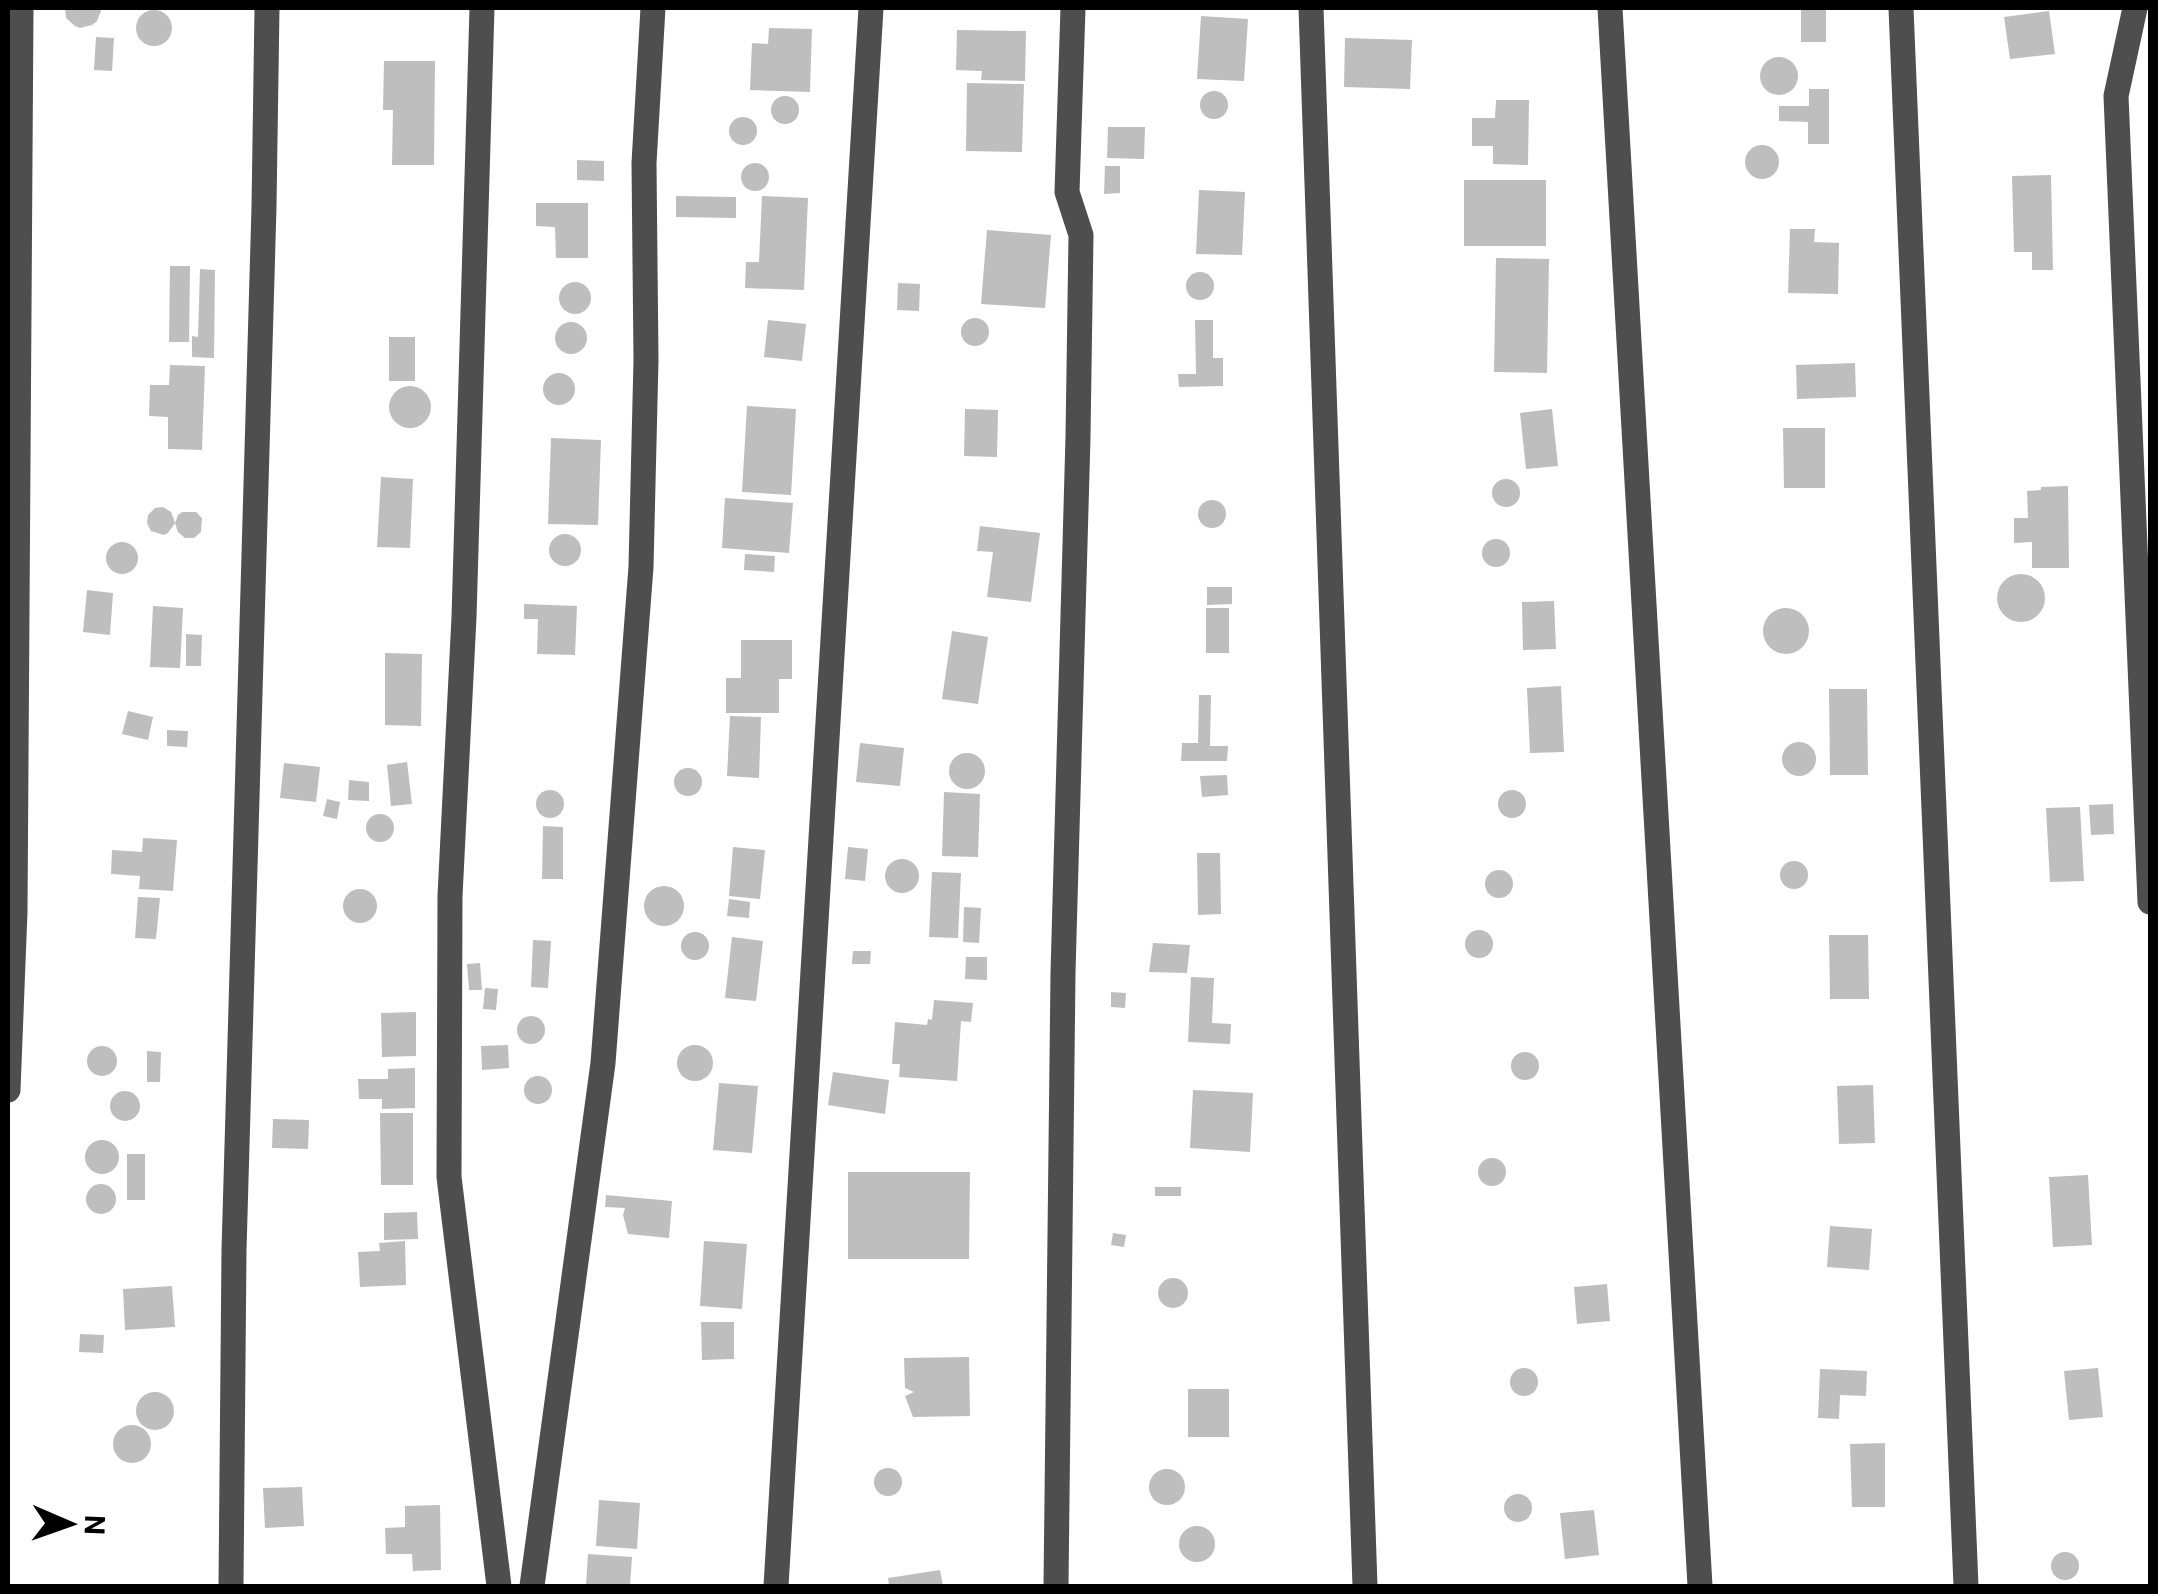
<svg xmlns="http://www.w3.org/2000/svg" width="2158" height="1594" viewBox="0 0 2158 1594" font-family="Roboto,sans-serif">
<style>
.building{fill:#bebebe}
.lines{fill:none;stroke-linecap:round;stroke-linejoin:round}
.minor{stroke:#4e4e4e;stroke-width:25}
</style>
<rect width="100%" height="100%" fill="#fff"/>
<g class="building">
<path d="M65,8H101V11L97,21L92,25L80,28L75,26L66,18Z"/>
<rect x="1801" y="8" width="25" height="34"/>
<circle cx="154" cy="28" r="18"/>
<path d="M2049,11L2055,54L2010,59L2004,17Z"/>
<path d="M1201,16L1248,19L1244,81L1197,79Z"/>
<path d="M769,28L812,29L810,92L750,90L752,43L768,44Z"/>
<path d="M957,30L1026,31L1025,81L981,80L982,71L956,70Z"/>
<path d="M96,37L114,38L112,71L94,70Z"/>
<path d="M1345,38L1412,40L1410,89L1344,87Z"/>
<circle cx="1779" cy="76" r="19"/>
<path d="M384,61H435L434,165H392L393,110H383Z"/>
<path d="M967,83L1024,84L1022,152L966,151Z"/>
<path d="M1809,89H1829V144H1808V122L1779,121V106H1809Z"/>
<circle cx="1214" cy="105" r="14"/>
<circle cx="785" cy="110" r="14"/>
<path d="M1496,100H1529L1528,165L1493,164V146H1472V118H1495Z"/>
<circle cx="743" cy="131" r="14"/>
<path d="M1108,127H1145L1144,159L1107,158Z"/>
<circle cx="1762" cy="162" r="17"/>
<path d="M577,160L604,161V181L577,180Z"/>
<circle cx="755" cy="177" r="14"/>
<path d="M1105,166H1120V193L1104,194Z"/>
<path d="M2051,175L2053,270H2032V252H2014L2012,176Z"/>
<rect x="1464" y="180" width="82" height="66"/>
<path d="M1199,190L1245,192L1242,255L1196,254Z"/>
<path d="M676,196L736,197V218L676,217Z"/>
<path d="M762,196L808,198L804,290L745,288L746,262H759Z"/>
<path d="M536,203H588V258H556L555,227L536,226Z"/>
<path d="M1790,229H1815L1814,242L1839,243L1838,294L1788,293Z"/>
<path d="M987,230L1051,235L1045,308L981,304Z"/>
<path d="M1496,258L1549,259L1547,373L1494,372Z"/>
<path d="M170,266H190L189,342H169Z"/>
<path d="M200,269L215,270L214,358L192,357V336L198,337Z"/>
<circle cx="1200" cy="286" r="14"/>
<circle cx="575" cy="298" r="16"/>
<path d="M898,283L920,284L919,311L897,310Z"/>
<circle cx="975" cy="332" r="14"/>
<path d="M768,320L806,324L802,361L764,357Z"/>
<path d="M1195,320H1213V358H1223V386L1179,387L1178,374H1196Z"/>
<circle cx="571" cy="338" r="16"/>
<rect x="389" y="337" width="26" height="44"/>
<path d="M1855,363L1856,397L1797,399L1796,365Z"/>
<path d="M170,365L205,366L202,450L168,449V417L149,416L150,385H169Z"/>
<circle cx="559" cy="389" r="16"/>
<circle cx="410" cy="407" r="21"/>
<path d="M747,406L796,409L791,495L742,492Z"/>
<path d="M965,409L998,410L997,457L964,456Z"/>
<path d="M1552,409L1558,466L1526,469L1520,413Z"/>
<path d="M1783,428H1825V488H1784Z"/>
<path d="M551,438L601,440L598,525L548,524Z"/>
<path d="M381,477L413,479L410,548L377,547Z"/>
<circle cx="1506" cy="493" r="14"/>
<path d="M2068,486L2069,568H2032V542L2014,543V518H2028L2027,491L2041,490V487Z"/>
<path d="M725,498L793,503L789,553L722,548Z"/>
<circle cx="1212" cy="514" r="14"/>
<path d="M163,507L171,512L175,523L178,515L182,512H196L202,518L201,532L194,538H185L178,532L175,523L168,533L164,535L151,531L147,523L148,515L155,508Z"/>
<path d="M980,526L1040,533L1031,602L987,597L993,552L977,551Z"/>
<circle cx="565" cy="550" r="16"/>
<circle cx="1496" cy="553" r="14"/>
<circle cx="122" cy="558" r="16"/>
<path d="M745,554L775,556L774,572L744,570Z"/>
<circle cx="2021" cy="598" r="24"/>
<path d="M1207,587H1232V604L1207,605Z"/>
<path d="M87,590L113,593L110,635L83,632Z"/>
<path d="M1554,601L1556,649L1523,650L1522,602Z"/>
<path d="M524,604L577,606L575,655L537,654L538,619H524Z"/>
<path d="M153,606L183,608L180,668L150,667Z"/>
<circle cx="1786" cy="631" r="23"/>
<rect x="1206" y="608" width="23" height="45"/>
<path d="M952,631L988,637L978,704L942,699Z"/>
<path d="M186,634L202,635L201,666H186Z"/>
<path d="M741,640H792V679H779V713H726V678H741Z"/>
<path d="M385,653L422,654L421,726L385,725Z"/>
<path d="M1561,686L1564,752L1530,753L1527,688Z"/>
<path d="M1829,689H1867L1868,775H1830Z"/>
<path d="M1199,695H1211L1210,746H1228L1227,761H1181L1182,743H1198Z"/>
<path d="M128,711L153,717L148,740L122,734Z"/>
<path d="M730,716L761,717L759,778L727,776Z"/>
<path d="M167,730L188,731L187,747L167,746Z"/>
<circle cx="1799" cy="759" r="17"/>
<path d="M860,743L904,748L900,786L856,782Z"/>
<circle cx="967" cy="771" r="18"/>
<path d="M407,762L412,804L391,806L387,765Z"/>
<path d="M284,763L320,767L316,802L280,798Z"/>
<circle cx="688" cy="782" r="14"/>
<path d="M1227,775L1228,795L1202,797L1200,776Z"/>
<path d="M349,780L369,782V801L348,800Z"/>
<circle cx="1512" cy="804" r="14"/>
<circle cx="550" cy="804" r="14"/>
<path d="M944,792L980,794L978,857L942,856Z"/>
<path d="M327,799L340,802L337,819L323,816Z"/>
<path d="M2113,804L2114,834L2091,835L2089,805Z"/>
<path d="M2080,807L2084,881L2050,882L2046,808Z"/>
<circle cx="380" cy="828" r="14"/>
<path d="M543,826L563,827V879H542Z"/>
<path d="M143,838L177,840L173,891L139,889L140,876L111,874L112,850L142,852Z"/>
<path d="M733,847L765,850L760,899L729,896Z"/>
<path d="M848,847L868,849L865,881L845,879Z"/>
<path d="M1197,853H1220L1221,914L1198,915Z"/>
<circle cx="902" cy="876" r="17"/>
<circle cx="1794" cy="875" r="14"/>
<circle cx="1499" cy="884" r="14"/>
<path d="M932,872L961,873L958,938L929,937Z"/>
<circle cx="664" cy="906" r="20"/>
<circle cx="360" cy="906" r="17"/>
<path d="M138,897L160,898L156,939L135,938Z"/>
<path d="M729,899L750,902L749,918L727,916Z"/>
<path d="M964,907L981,908L979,943L963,942Z"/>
<circle cx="1479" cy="944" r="14"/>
<circle cx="695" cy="946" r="14"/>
<path d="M1829,935H1868L1869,999H1830Z"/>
<path d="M732,937L763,941L756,1001L725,998Z"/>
<path d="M533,940L551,941L548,988L531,987Z"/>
<path d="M1153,943L1190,945L1187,973L1149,972Z"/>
<path d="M853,951H871L870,964H852Z"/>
<path d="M966,957H987V980L965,979Z"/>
<path d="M480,963L482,990H469L467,964Z"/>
<path d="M1191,977L1214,978L1212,1023L1231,1024L1230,1044L1188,1042Z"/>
<path d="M485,988L498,989L496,1010L483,1009Z"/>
<path d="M1111,992L1126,993L1125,1008L1111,1007Z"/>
<path d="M934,1000L973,1003L971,1022L961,1021L957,1081L899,1077L900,1064H892L895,1022L927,1025L928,1019L932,1020Z"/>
<path d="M416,1012V1056L382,1057L381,1013Z"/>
<circle cx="531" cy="1030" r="14"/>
<circle cx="695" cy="1063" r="18"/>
<path d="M508,1045L509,1068L482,1070L481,1046Z"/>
<circle cx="102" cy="1061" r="15"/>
<path d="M147,1051L161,1052L160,1082H147Z"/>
<circle cx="1525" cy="1066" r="14"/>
<path d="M415,1068V1108L382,1109V1099H359L358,1079H388V1069Z"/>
<path d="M833,1072L889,1080L885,1114L828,1105Z"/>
<circle cx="538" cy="1090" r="14"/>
<path d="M719,1083L758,1086L752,1153L713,1150Z"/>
<path d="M1873,1085L1875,1143L1839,1144L1837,1086Z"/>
<path d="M1193,1090L1253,1093L1250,1152L1190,1148Z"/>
<circle cx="125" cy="1106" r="15"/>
<path d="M380,1113H413V1185H381Z"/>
<path d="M273,1119L309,1120L308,1149L272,1148Z"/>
<circle cx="102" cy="1157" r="17"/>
<rect x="127" y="1154" width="18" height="46"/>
<circle cx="1492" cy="1172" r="14"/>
<path d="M848,1172H970L969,1259H848Z"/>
<path d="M2088,1175L2092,1245L2053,1247L2049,1177Z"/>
<circle cx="101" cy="1199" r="15"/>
<rect x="1155" y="1187" width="26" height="9"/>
<path d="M606,1195L672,1201L669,1238L628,1234L623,1215L625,1208L605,1207Z"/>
<path d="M417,1212L418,1239L384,1240V1213Z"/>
<path d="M1830,1226L1872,1229L1869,1270L1827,1267Z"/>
<path d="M1113,1233L1126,1235L1124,1247L1111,1245Z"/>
<path d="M405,1241L406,1285L360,1287L358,1252L380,1251L379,1243Z"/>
<path d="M704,1241L747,1244L742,1309L700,1306Z"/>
<circle cx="1173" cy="1293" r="15"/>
<path d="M1607,1284L1610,1321L1577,1324L1574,1287Z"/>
<path d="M172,1286L175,1327L125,1330L123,1289Z"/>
<path d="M701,1322H734V1359L702,1360Z"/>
<path d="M80,1334L104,1335L103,1353L79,1352Z"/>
<path d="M969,1357L970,1416L913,1417L905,1396L914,1392L905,1388L904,1358Z"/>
<path d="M2098,1368L2103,1417L2069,1420L2064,1371Z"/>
<circle cx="1524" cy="1382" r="14"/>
<path d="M1820,1369L1867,1371L1866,1396L1840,1395L1839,1419L1818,1418Z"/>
<rect x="1188" y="1389" width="41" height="48"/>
<circle cx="155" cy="1411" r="19"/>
<circle cx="132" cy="1444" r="19"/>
<path d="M1885,1443V1507H1852L1850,1444Z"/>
<circle cx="888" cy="1482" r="14"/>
<circle cx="1167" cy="1487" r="18"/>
<path d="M302,1487L304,1526L265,1528L263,1488Z"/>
<circle cx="1518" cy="1508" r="14"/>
<path d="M599,1500L640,1503L637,1549L596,1546Z"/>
<path d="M440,1505L441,1570L413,1571L412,1554H386L385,1528L405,1527V1506Z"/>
<path d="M1594,1510L1599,1555L1565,1559L1560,1513Z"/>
<circle cx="1197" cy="1544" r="18"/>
<circle cx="2065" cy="1566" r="14"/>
<path d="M588,1554L632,1557L630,1586H586Z"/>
<path d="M940,1570L943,1586H889L888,1578Z"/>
</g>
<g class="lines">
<g class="minor">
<path d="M482,8L464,617L450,896L449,1177L499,1586"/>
<path d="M1311,8L1365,1586"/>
<path d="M1610,8L1700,1586"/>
<path d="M1901,8L1966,1586"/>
<path d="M2135,8L2116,96L2150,902"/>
<path d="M8,1090L15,912L21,8"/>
<path d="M231,1586L234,1250L264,207L267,8"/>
<path d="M532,1586L603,1063L641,567L646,360L644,163L653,8"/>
<path d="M776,1586L871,8"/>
<path d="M1056,1586L1063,973L1078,437L1081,235L1067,192L1073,8"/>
</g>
</g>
<rect width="2158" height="1594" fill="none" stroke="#000000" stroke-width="20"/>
<g transform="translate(70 1524) rotate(92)" stroke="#ffffff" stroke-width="8" paint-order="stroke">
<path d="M0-8L18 38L0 25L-18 38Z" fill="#000000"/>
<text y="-15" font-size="28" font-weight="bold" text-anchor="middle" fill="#000000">N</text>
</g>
</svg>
